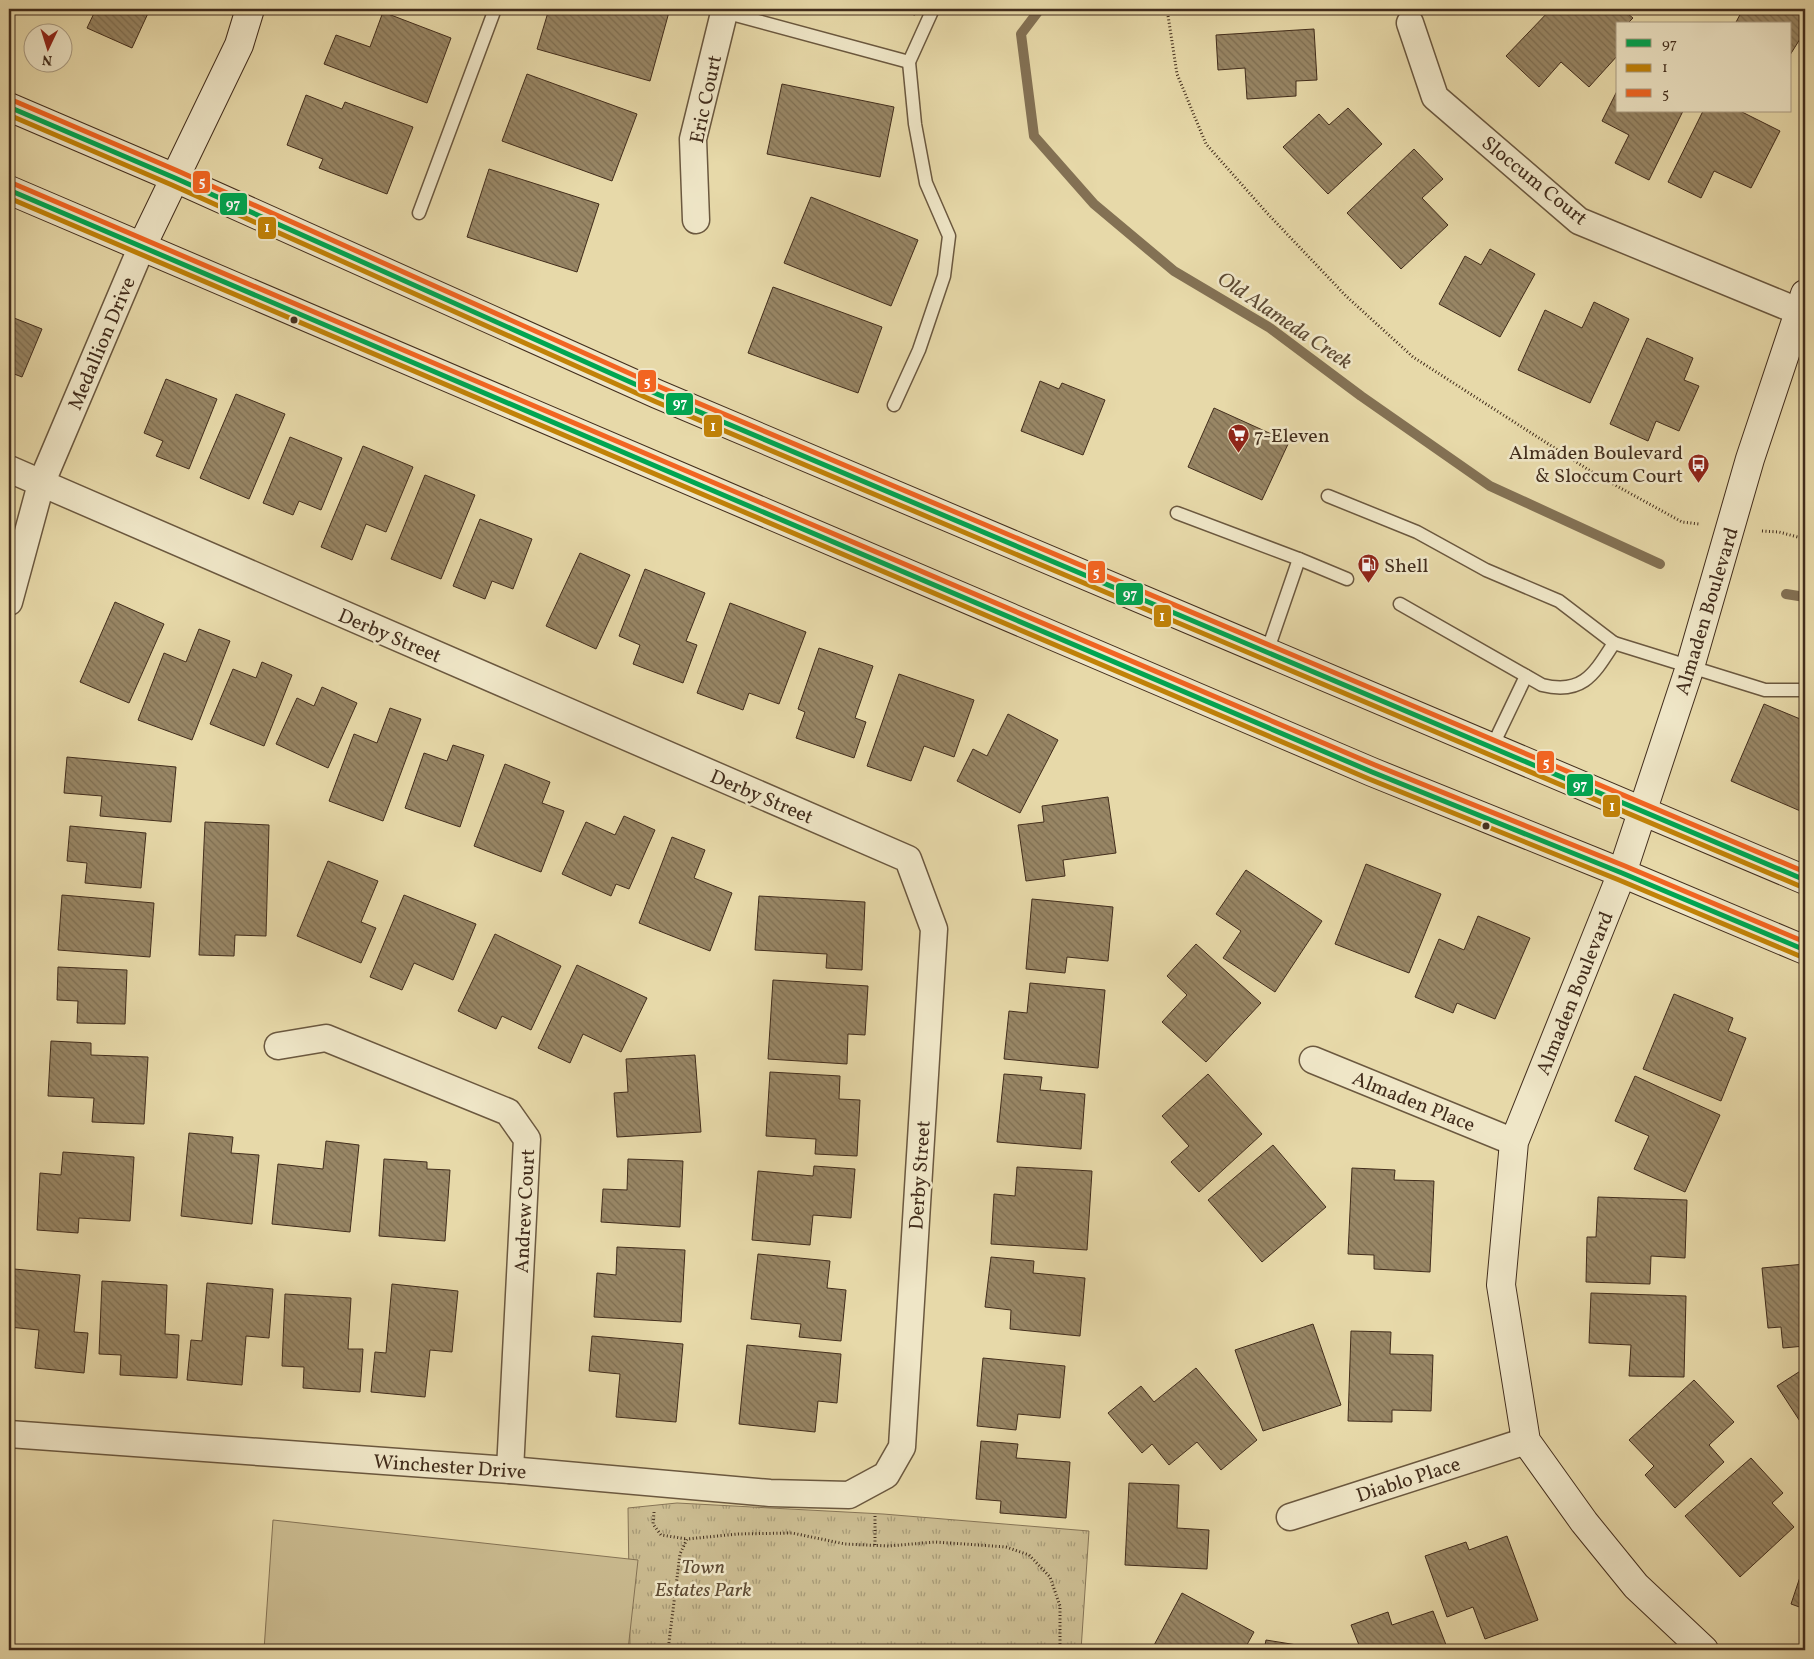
<svg xmlns="http://www.w3.org/2000/svg" width="1814" height="1659" viewBox="0 0 1814 1659" font-family="Vollkorn,serif">
<style>
.park{fill:url(#park-tufts);stroke:#867456}
.pitch{fill:#cbbc91;stroke:#867456}
.lines{fill:none;stroke-linecap:round;stroke-linejoin:round}
.stream{stroke:#837154;stroke-width:10}
.building{fill:url(#building-back-hatch);stroke:#422d1c}
.lane-casing{stroke:#6b583f;stroke-width:15}
.street-casing{stroke:#6b583f;stroke-width:29}
.secondary-casing{stroke:#422d1c;stroke-width:30}
.path{stroke:#422d1c;stroke-width:3;stroke-dasharray:1 2.5;stroke-linecap:butt}
.lane{stroke:#efe6c7;stroke-width:12}
.street{stroke:#efe6c7;stroke-width:26}
.secondary{stroke:#efe6c7;stroke-width:28}
.bus-1-casing{stroke:#efe6c7;stroke-width:9}
.bus-2-casing{stroke:#efe6c7;stroke-width:9}
.bus-3-casing{stroke:#efe6c7;stroke-width:9}
.bus-1{stroke:#00a651;stroke-width:5}
.bus-2{stroke:#c18208;stroke-width:5}
.bus-3{stroke:#f26522;stroke-width:5}
.bus-dot{fill:#422d1c;stroke:#efe6c7;stroke-width:2}
.labels{text-anchor:middle;stroke-width:5;stroke-linejoin:round;paint-order:stroke}
.street-label{font-size:20px;fill:#422d1c;stroke:#efe6c7}
.poi-label{font-size:20px;fill:#422d1c;stroke:#efe6c7;text-anchor:start}
.park-label{font-size:20px;font-style:italic;fill:#5d4a33;stroke:#efe6c7}
.water-label{font-size:21px;font-style:italic;fill:#5d4a33;stroke:#efe6c7}
.line-badge{stroke:#efe6c7;stroke-width:2}
.badge-label{font-size:14px;text-anchor:middle;font-weight:bold;fill:#fff}
</style>
<defs>
<pattern id="park-tufts" width="24" height="20" patternUnits="userSpaceOnUse" patternTransform="scale(1.25)"><rect width="24" height="20" fill="#cbbc91"/><path d="M3 7l-1-3M5 7V3M7 7l1-3M15 17l-1-3M17 17v-4M19 17l1-3" fill="none" stroke="#a69976"/></pattern>
<pattern id="building-back-hatch" width="6" height="6" patternUnits="userSpaceOnUse" patternTransform="scale(1.25)"><rect width="6" height="6" fill="#988665"/><path d="M-1 5l2 2M0 0l6 6M5-1l2 2" fill="none" stroke="#7e6e52"/></pattern>
</defs>
<rect width="100%" height="100%" fill="#e7d9a9"/>
<filter id="stains"><feTurbulence type="fractalNoise" baseFrequency=".004" numOctaves="4"/><feColorMatrix values="0 0 0 0 .2 0 0 0 0 .09 0 0 0 0 .02 0 0 0 .5 -.17"/></filter>
<radialGradient id="worn" r=".72"><stop offset=".6" stop-color="#630" stop-opacity="0"/><stop offset="1" stop-color="#630" stop-opacity=".3"/></radialGradient>
<path class="park" d="M677,1503L883,1514L1089,1531L1081,1650H630L628,1508Z"/>
<path class="pitch" d="M273,1520L638,1560L628,1650H264Z"/>
<g class="lines">
<g class="stream">
<path d="M1040,9L1021,34L1034,136L1094,204L1174,271L1270,328L1361,396L1490,486L1660,564"/>
<path d="M1786,594L1805,597"/>
</g>
</g>
<g class="building">
<path d="M96,9H150L132,48L87,28Z"/>
<path d="M549,9H658L669,12L650,81L537,49Z"/>
<path d="M884,9H917L915,15Z"/>
<path d="M1306,9H1321L1319,14Z"/>
<path d="M1551,9H1622L1633,18L1627,24H1618V55L1589,87L1561,62L1539,87L1506,56Z"/>
<path d="M1743,9H1804L1802,12L1805,14V31L1790,55V24H1735Z"/>
<path d="M383,12L451,38L427,103L324,64L336,35L370,47Z"/>
<path d="M1314,29L1317,80L1296,81V96L1247,99L1245,68L1218,70L1216,35Z"/>
<path d="M527,74L637,114L612,181L502,141Z"/>
<path d="M782,84L894,107L880,177L767,154Z"/>
<path d="M1618,89V111H1683L1649,180L1615,163L1629,135L1602,121Z"/>
<path d="M306,95L342,109L345,102L413,127L387,194L319,168L323,159L287,145Z"/>
<path d="M1348,108L1382,144L1328,194L1283,147L1319,114L1329,125Z"/>
<path d="M1703,111H1740L1780,131L1751,188L1714,171L1701,198L1668,182Z"/>
<path d="M1414,149L1443,179L1422,198L1448,225L1401,269L1347,213Z"/>
<path d="M489,169L599,204L577,272L467,237Z"/>
<path d="M811,197L918,240L891,306L784,263Z"/>
<path d="M1490,249L1535,274L1500,337L1439,304L1465,256L1481,265Z"/>
<path d="M773,287L882,327L858,393L748,353Z"/>
<path d="M1594,302L1629,319L1590,403L1518,370L1545,310L1582,328Z"/>
<path d="M9,316L42,329L22,377L9,372Z"/>
<path d="M1647,338L1693,358L1684,380L1699,386L1679,431L1656,421L1648,441L1610,424Z"/>
<path d="M166,379L217,399L189,469L156,456L163,441L144,433Z"/>
<path d="M1040,381L1059,389L1062,383L1105,400L1083,455L1021,431Z"/>
<path d="M236,394L285,414L249,499L200,478Z"/>
<path d="M1214,408L1289,442L1262,500L1188,467Z"/>
<path d="M290,437L342,458L321,510L299,501L293,515L263,503Z"/>
<path d="M363,446L413,467L386,532L366,524L352,560L321,547Z"/>
<path d="M425,475L475,495L441,579L391,559Z"/>
<path d="M480,519L532,539L513,589L492,581L485,599L453,586Z"/>
<path d="M580,553L630,575L596,649L546,626Z"/>
<path d="M645,569L705,593L686,641L697,645L683,683L633,664L640,645L619,636Z"/>
<path d="M115,602L164,624L129,703L80,682Z"/>
<path d="M730,603L806,632L779,704L749,693L743,710L697,693Z"/>
<path d="M199,629L230,641L192,740L138,720L164,653L186,662Z"/>
<path d="M819,648L873,666L855,718L866,722L854,758L796,738L805,712L798,709Z"/>
<path d="M262,662L292,675L264,746L210,724L233,669L256,678Z"/>
<path d="M899,674L974,700L954,757L924,746L911,781L867,766Z"/>
<path d="M322,687L357,703L328,768L276,744L297,698L314,706Z"/>
<path d="M1764,704L1805,721V813L1731,781Z"/>
<path d="M390,708L421,719L383,821L329,801L354,734L377,743Z"/>
<path d="M1008,714L1058,740L1020,813L957,781L973,749L987,756Z"/>
<path d="M453,745L484,755L460,827L405,808L424,753L447,761Z"/>
<path d="M67,757L176,767L171,822L100,816L102,796L64,793Z"/>
<path d="M505,764L550,782L542,803L564,811L541,872L474,846Z"/>
<path d="M1108,797L1116,853L1063,860L1065,876L1026,881L1018,825L1044,822L1042,806Z"/>
<path d="M624,816L655,830L629,889L616,884L611,896L562,874L586,822L615,835Z"/>
<path d="M205,822L269,825L266,936L235,935L234,956L199,955Z"/>
<path d="M70,826L146,833L141,888L85,883L87,863L67,861Z"/>
<path d="M672,837L705,850L694,878L732,893L710,951L639,923Z"/>
<path d="M328,861L378,881L361,922L376,928L361,963L297,936Z"/>
<path d="M1366,864L1441,894L1409,973L1335,944Z"/>
<path d="M1246,870L1322,921L1275,992L1223,958L1241,931L1216,914Z"/>
<path d="M62,895L154,903L150,957L58,950Z"/>
<path d="M404,895L476,924L453,980L414,963L402,990L370,977Z"/>
<path d="M759,896L865,902L862,970L826,968L827,954L755,950Z"/>
<path d="M1032,899L1113,907L1108,961L1067,957L1065,973L1026,969Z"/>
<path d="M1478,916L1530,938L1495,1019L1457,1003L1453,1013L1415,997L1439,939L1464,950Z"/>
<path d="M495,934L561,966L531,1030L502,1016L496,1029L458,1011Z"/>
<path d="M1196,944L1261,1003L1206,1062L1162,1022L1187,995L1167,976Z"/>
<path d="M577,965L647,998L621,1052L583,1034L570,1063L538,1048Z"/>
<path d="M58,967L127,970L125,1024L77,1023L78,1001L57,1000Z"/>
<path d="M773,980L868,986L865,1035L848,1034L847,1064L768,1059Z"/>
<path d="M1030,983L1105,990L1098,1068L1004,1059L1009,1011L1027,1013Z"/>
<path d="M1674,994L1733,1018L1728,1031L1746,1038L1721,1101L1643,1069Z"/>
<path d="M51,1041L91,1043V1055L148,1057L144,1124L92,1122L94,1098L48,1096Z"/>
<path d="M695,1055L701,1132L617,1137L614,1093L628,1092L626,1059Z"/>
<path d="M770,1072L840,1076L839,1099L860,1100L857,1156L815,1154L816,1139L766,1136Z"/>
<path d="M1004,1074L1042,1077L1040,1090L1085,1094L1081,1149L997,1142Z"/>
<path d="M1208,1074L1262,1134L1199,1192L1171,1162L1189,1146L1162,1116Z"/>
<path d="M1635,1076L1720,1115L1685,1192L1634,1169L1649,1136L1615,1121Z"/>
<path d="M189,1133L233,1137L231,1153L259,1155L252,1224L181,1216Z"/>
<path d="M326,1141L359,1145L350,1232L272,1224L278,1164L323,1169Z"/>
<path d="M1273,1145L1326,1207L1262,1262L1208,1200Z"/>
<path d="M63,1152L134,1157L130,1221L79,1218L78,1233L37,1230L40,1173L61,1175Z"/>
<path d="M384,1159L427,1162V1169L450,1170L445,1241L379,1236Z"/>
<path d="M628,1159L683,1161L680,1227L601,1222L603,1189L627,1190Z"/>
<path d="M814,1166L855,1169L851,1218L813,1215L810,1245L752,1240L758,1171L813,1176Z"/>
<path d="M1017,1167L1092,1171L1087,1250L991,1244L994,1194L1015,1196Z"/>
<path d="M1352,1168L1395,1170L1394,1180L1434,1181L1430,1272L1374,1269V1255L1348,1254Z"/>
<path d="M1598,1197L1687,1200L1685,1258L1651,1256L1650,1284L1586,1282L1587,1237H1596Z"/>
<path d="M617,1247L685,1250L681,1322L594,1317L597,1273L616,1275Z"/>
<path d="M758,1254L830,1261L827,1288L846,1290L841,1341L799,1337L801,1324L751,1319Z"/>
<path d="M991,1257L1034,1261L1033,1273L1085,1278L1080,1336L1010,1329L1011,1310L985,1307Z"/>
<path d="M1805,1264V1346L1783,1348L1781,1327L1768,1328L1762,1268Z"/>
<path d="M14,1269L80,1275L74,1332L88,1333L84,1373L35,1368L39,1330L9,1327Z"/>
<path d="M102,1281L167,1285L165,1334L179,1335L177,1378L120,1375L121,1355L99,1354Z"/>
<path d="M207,1283L273,1289L269,1338L246,1336L242,1385L187,1380L191,1340L202,1341Z"/>
<path d="M392,1284L458,1291L452,1352L430,1350L425,1397L371,1392L375,1352L386,1353Z"/>
<path d="M1591,1293L1686,1296L1684,1377L1629,1376L1631,1345L1589,1343Z"/>
<path d="M285,1294L351,1298L348,1349H363L360,1392L303,1388L304,1367L282,1366Z"/>
<path d="M1313,1324L1341,1405L1263,1431L1235,1350Z"/>
<path d="M1351,1331L1391,1332L1390,1354L1433,1355L1431,1411L1392,1410V1422L1348,1421Z"/>
<path d="M592,1336L683,1344L676,1422L616,1417L620,1374L589,1371Z"/>
<path d="M747,1345L841,1354L837,1403L818,1401L815,1432L739,1424Z"/>
<path d="M983,1358L1065,1366L1060,1418L1018,1414L1016,1430L977,1426Z"/>
<path d="M1196,1368L1257,1440L1221,1470L1197,1442L1169,1465L1152,1444L1142,1453L1108,1413L1141,1386L1154,1402Z"/>
<path d="M1805,1368V1429L1777,1386Z"/>
<path d="M1694,1380L1734,1422L1709,1445L1724,1462L1675,1508L1645,1475L1654,1466L1629,1440Z"/>
<path d="M981,1441L1018,1444L1016,1458L1070,1462L1066,1518L1000,1513L1001,1501L976,1499Z"/>
<path d="M1751,1458L1783,1493L1772,1503L1794,1527L1740,1577L1685,1516Z"/>
<path d="M1129,1483L1179,1485L1177,1528L1209,1530L1207,1569L1125,1565Z"/>
<path d="M1507,1536L1538,1620L1485,1639L1473,1607L1447,1617L1425,1556L1466,1542L1469,1550Z"/>
<path d="M1805,1562V1609L1791,1604Z"/>
<path d="M1182,1593L1254,1632L1244,1650H1158L1153,1647Z"/>
<path d="M1433,1611L1448,1650H1361L1351,1625L1388,1612L1392,1625Z"/>
<path d="M1266,1640L1328,1650H1264Z"/>
</g>
<g class="lines">
<defs>
<g id="lane">
<path d="M724,12L909,62"/>
<path d="M419,213L495,9"/>
<path d="M894,405L919,350L944,276L949,236L926,183L915,124L909,62L933,9"/>
<path d="M1328,496L1417,532L1486,570L1559,601L1614,643"/>
<path d="M1177,513L1299,559L1267,652"/>
<path d="M1299,559L1347,579"/>
<path d="M1400,604L1542,685C1583,695 1594,674 1614,643L1765,690H1805"/>
<path d="M1492,747L1526,676"/>
</g>
<g id="street">
<path d="M1410,23L1435,97L1579,221L1805,314"/>
<path d="M696,220L693,139L725,9"/>
<path d="M9,469L908,859L934,929L902,1447L886,1475L849,1495L770,1493L510,1470L9,1434"/>
<path d="M9,602L41,484L142,246"/>
<path d="M278,1046L326,1038L508,1112L527,1139L510,1470"/>
<path d="M1313,1060L1514,1142"/>
<path d="M1290,1517L1526,1441"/>
</g>
<g id="secondary">
<path d="M9,107L175,178L657,394L1805,880"/>
<path d="M9,190L1372,772L1622,873L1805,950"/>
<path d="M142,246L239,45L250,9"/>
<path d="M1704,1650L1636,1586L1584,1522L1526,1441L1501,1285L1514,1142L1622,873L1690,667L1750,459L1805,294"/>
</g>
</defs>
<use href="#lane" class="lane-casing"/>
<use href="#street" class="street-casing"/>
<use href="#secondary" class="secondary-casing"/>
<g class="path">
<path d="M1167,9L1177,74L1206,144L1267,213L1346,296L1413,357L1595,474L1682,522L1699,524"/>
<path d="M1762,531L1779,532L1805,539"/>
<path d="M654,1512L653,1524L661,1535L687,1539"/>
<path d="M875,1545V1516"/>
<path d="M668,1650L680,1554L687,1539L738,1534L792,1533L845,1544L889,1546L935,1542L1006,1547L1029,1555L1050,1577L1060,1606V1650"/>
</g>
<use href="#lane" class="lane"/>
<use href="#street" class="street"/>
<use href="#secondary" class="secondary"/>
<defs>
<g id="bus-1">
<path d="M9,107L175,178L657,394L1805,880"/>
<path d="M9,190L1372,772L1622,873L1805,950"/>
</g>
<g id="bus-2">
<path d="M9,115L172,185L654,401L1802,887"/>
<path d="M9,198L1369,779L1619,880L1802,957"/>
</g>
<g id="bus-3">
<path d="M12,100L178,171L660,387L1805,872"/>
<path d="M12,183L1375,765L1625,866L1805,942"/>
</g>
</defs>
<use href="#bus-1" class="bus-1-casing"/>
<use href="#bus-2" class="bus-2-casing"/>
<use href="#bus-3" class="bus-3-casing"/>
<use href="#bus-1" class="bus-1"/>
<use href="#bus-2" class="bus-2"/>
<use href="#bus-3" class="bus-3"/>
</g>
<defs>
<symbol id="supermarket-pin" viewBox="-11 -11 22 30"><path d="M0 17L-7.5 6A9.5 9.5 0 1 1 7.5 6Z" fill="#8f2418" stroke="#efe6c7"/><path d="M-6-5.5h2.5l.6 2H6L4.5 2H-2.5L-4.4-4H-6ZM-1.5 3.2a1.3 1.3 0 1 0 .1 0ZM3 3.2a1.3 1.3 0 1 0 .1 0Z" fill="#fff"/></symbol>
<symbol id="bus-pin" viewBox="-11 -11 22 30"><path d="M0 17L-7.5 6A9.5 9.5 0 1 1 7.5 6Z" fill="#8f2418" stroke="#efe6c7"/><path d="M-5-6H5V4H4V6H2V4H-2V6H-4V4H-5ZM-3.5-4V0h7V-4ZM-3.5 1.2v1.5H-2V1.2ZM2 1.2v1.5H3.5V1.2Z" fill="#fff"/></symbol>
<symbol id="fuel-pin" viewBox="-11 -11 22 30"><path d="M0 17L-7.5 6A9.5 9.5 0 1 1 7.5 6Z" fill="#8f2418" stroke="#efe6c7"/><path d="M-5.5-6h7V0h2V4h1.3V-2.5L3-4.5l.8-.8L6-3V5H2.5V1h-1V6h-7ZM-4.2-4.7v3.2H.2V-4.7Z" fill="#fff"/></symbol>
</defs>
<g fill-rule="evenodd">
<use href="#supermarket-pin" x="1226" y="422" width="25" height="34"/>
<use href="#bus-pin" x="1686" y="452" width="25" height="34"/>
<use href="#fuel-pin" x="1356" y="552" width="25" height="34"/>
</g>
<g class="bus-dot">
<circle cx="294" cy="320" r="4.5"/>
<circle cx="1486" cy="826" r="4.5"/>
</g>
<g class="labels">
<g class="street-label">
<text transform="translate(705 99) rotate(-78)" y="7">Eric Court</text>
<text transform="translate(1535 180) rotate(39)" y="7">Sloccum Court</text>
<text transform="translate(101 343) rotate(-67)" y="7">Medallion Drive</text>
<text transform="translate(1706 611) rotate(-73)" y="7">Almaden Boulevard</text>
<text transform="translate(390 635) rotate(23)" y="7">Derby Street</text>
<text transform="translate(762 796) rotate(23)" y="7">Derby Street</text>
<text transform="translate(1574 993) rotate(-68)" y="7">Almaden Boulevard</text>
<text transform="translate(1414 1101) rotate(22)" y="7">Almaden Place</text>
<text transform="translate(919 1175) rotate(-86)" y="7">Derby Street</text>
<text transform="translate(524 1211) rotate(-87)" y="7">Andrew Court</text>
<text transform="translate(450 1466) rotate(4)" y="7">Winchester Drive</text>
<text transform="translate(1408 1479) rotate(-18)" y="7">Diablo Place</text>
</g>
<g class="poi-label">
<text x="1254" y="442">7-Eleven</text>
<text x="1683" y="459" text-anchor="end">Almaden Boulevard<tspan x="1683" dy="23">&amp; Sloccum Court</tspan></text>
<text x="1384" y="572">Shell</text>
</g>
<g class="park-label">
<text x="703" y="1573">Town<tspan x="703" dy="23">Estates Park</tspan></text>
</g>
<g class="water-label">
<text transform="translate(1285 320) rotate(34)" y="7">Old Alameda Creek</text>
</g>
</g>
<g class="line-badge">
<rect x="192" y="170" width="19" height="24" rx="5" fill="#f26522"/>
<rect x="219" y="192" width="29" height="24" rx="5" fill="#00a651"/>
<rect x="257" y="216" width="20" height="24" rx="5" fill="#c18208"/>
<rect x="637" y="369" width="20" height="24" rx="5" fill="#f26522"/>
<rect x="665" y="392" width="29" height="24" rx="5" fill="#00a651"/>
<rect x="703" y="414" width="20" height="24" rx="5" fill="#c18208"/>
<rect x="1087" y="560" width="19" height="24" rx="5" fill="#f26522"/>
<rect x="1115" y="582" width="29" height="24" rx="5" fill="#00a651"/>
<rect x="1153" y="604" width="19" height="24" rx="5" fill="#c18208"/>
<rect x="1536" y="750" width="19" height="24" rx="5" fill="#f26522"/>
<rect x="1566" y="773" width="28" height="24" rx="5" fill="#00a651"/>
<rect x="1602" y="794" width="19" height="24" rx="5" fill="#c18208"/>
</g>
<g class="badge-label">
<text x="202" y="186">5</text>
<text x="233" y="209">97</text>
<text x="267" y="232">1</text>
<text x="647" y="386">5</text>
<text x="680" y="408">97</text>
<text x="713" y="431">1</text>
<text x="1096" y="577">5</text>
<text x="1130" y="599">97</text>
<text x="1162" y="621">1</text>
<text x="1546" y="767">5</text>
<text x="1580" y="790">97</text>
<text x="1612" y="811">1</text>
</g>
<rect width="1814" height="1659" fill="none" stroke="#e7d9a9" stroke-width="30"/>
<rect x="10" y="10" width="1794" height="1639" fill="none" stroke="#422d1c" stroke-width="2.5"/>
<rect x="15" y="15" width="1784" height="1629" fill="none" stroke="#422d1c"/>
<rect x="1616" y="22" width="175" height="90" fill="#efe6c7" stroke="#aa9c83"/>
<rect x="1626" y="39" width="25" height="8" fill="#00a651" stroke="#aa9c83"/>
<text x="1662" y="48" font-size="15" fill="#422d1c">97</text>
<rect x="1626" y="64" width="25" height="8" fill="#c18208" stroke="#aa9c83"/>
<text x="1662" y="72" font-size="15" fill="#422d1c">1</text>
<rect x="1626" y="89" width="25" height="8" fill="#f26522" stroke="#aa9c83"/>
<text x="1662" y="98" font-size="15" fill="#422d1c">5</text>
<g transform="translate(48 48) rotate(184)"><circle r="24" fill="#efe6c7" stroke="#aa9c83"/>
<path d="M0-4L9 19L0 12L-9 19Z" fill="#8f2418"/>
<text y="-8" font-size="14" font-weight="bold" text-anchor="middle" fill="#422d1c">N</text>
</g>
<rect width="100%" height="100%" filter="url(#stains)"/>
<rect width="100%" height="100%" fill="url(#worn)"/>
</svg>
